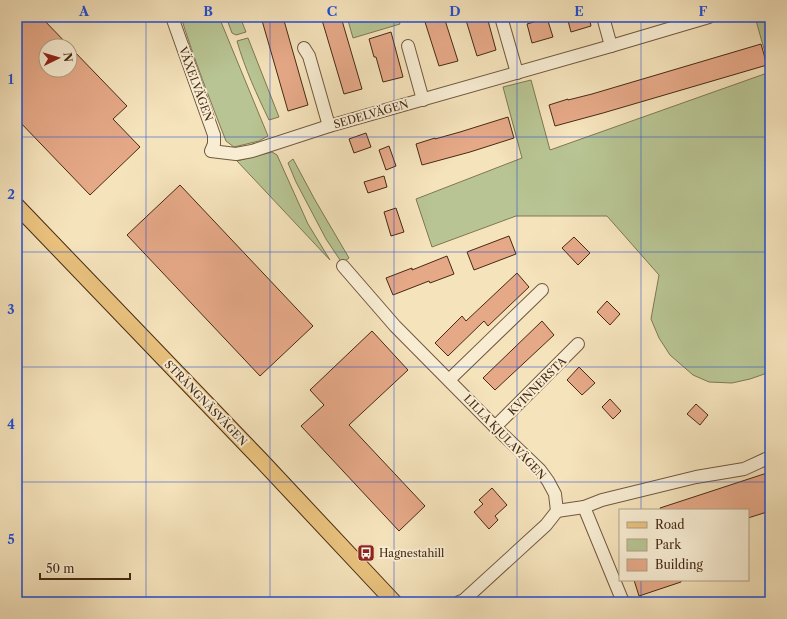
<svg xmlns="http://www.w3.org/2000/svg" width="787" height="619" viewBox="0 0 787 619" font-family="'Libre Caslon Text',serif">
<style>
.green{fill:#b8c493;stroke:#7f7753}
.building{fill:#e6a988;stroke:#462a13}
.lines{fill:none;stroke-linecap:round;stroke-linejoin:round}
.minor-casing{stroke:#72583d;stroke-width:14}
.major-casing{stroke:#462a13;stroke-width:17}
.minor{stroke:#f8edd3;stroke-width:12}
.major{stroke:#eac27e;stroke-width:15}
.grid{fill:none;stroke:#1d4ed8;stroke-width:1;stroke-opacity:0.55}
.labels{text-anchor:middle;stroke-width:4;stroke-linejoin:round;paint-order:stroke}
.street-label{font-size:11px;fill:#462a13;stroke:#f8edd3}
.poi-label{font-size:11px;fill:#462a13;stroke:#f8edd3;text-anchor:start}
.neatline{fill:none;stroke:#1d4ed8;stroke-width:1.5}
.grid-label{font-size:13px;text-anchor:middle;font-weight:bold;fill:#1d4ed8}
</style>
<rect width="100%" height="100%" fill="#f5e3bc"/>
<filter id="stains"><feTurbulence type="fractalNoise" baseFrequency=".005" numOctaves="4"/><feColorMatrix values="0 0 0 0 .2 0 0 0 0 .09 0 0 0 0 .02 0 0 0 .5 -.17"/></filter>
<radialGradient id="worn" r=".72"><stop offset=".6" stop-color="#630" stop-opacity="0"/><stop offset="1" stop-color="#630" stop-opacity=".3"/></radialGradient>
<g class="green">
<path d="M181,17H219L268,136L259,141L234,147L226,141C210,100 194,59 181,17Z"/>
<path d="M226,17H240L246,32L236,35L232,33Z"/>
<path d="M347,17H397L400,24L353,38Z"/>
<path d="M755,17H770V70Z"/>
<path d="M248,38L279,117L269,120C257,95 245,69 237,41Z"/>
<path d="M770,72V372L750,379L732,383L709,382L693,375L670,355L659,338L651,319L659,275L607,216H516L432,247L416,199L522,158L503,87L531,80L550,150Z"/>
<path d="M272,152L277,155L308,224L330,260L237,161Z"/>
<path d="M293,159L315,200L349,258L342,263L326,239L296,182L288,163Z"/>
</g>
<g class="building">
<path d="M17,17H41L69,46H46V70H70V47L127,106L113,119L140,147L90,195L17,119Z"/>
<path d="M261,17H283L308,105L288,111Z"/>
<path d="M334,17H341L362,89L344,94L322,20Z"/>
<path d="M444,17L458,61L439,66L425,22Z"/>
<path d="M465,17H487L496,50L477,56Z"/>
<path d="M567,17H589L591,26L571,32Z"/>
<path d="M547,18L553,37L532,43L527,24Z"/>
<path d="M391,32L403,77L383,82L376,57H374L369,39Z"/>
<path d="M761,44L767,65L603,113L555,126L549,105L568,99V100L592,94Z"/>
<path d="M508,117L514,138L470,152L422,165L416,144L435,138V139L460,132Z"/>
<path d="M366,133L371,147L354,153L349,139Z"/>
<path d="M389,146L396,166L386,170L379,150Z"/>
<path d="M384,176L387,187L368,193L364,182Z"/>
<path d="M180,185L313,326L260,376L127,235Z"/>
<path d="M396,208L404,232L391,236L384,212Z"/>
<path d="M509,236L516,254L474,270L467,252Z"/>
<path d="M574,237L590,253L578,265L562,248Z"/>
<path d="M447,256L454,274L430,283L429,281L393,295L386,278L412,268V270Z"/>
<path d="M517,273L529,287L488,326L484,321L448,356L435,343L462,316L466,321Z"/>
<path d="M607,301L620,314L610,325L597,312Z"/>
<path d="M542,321L554,335L495,390L483,378Z"/>
<path d="M372,331L408,370L349,425L425,506L399,531L301,426L324,405L310,390Z"/>
<path d="M579,367L595,383L582,395L567,380Z"/>
<path d="M610,399L621,411L613,419L602,407Z"/>
<path d="M696,404L708,415L700,425L687,414Z"/>
<path d="M767,473L770,482V511L748,518V510H661L660,508Z"/>
<path d="M492,488L507,505L495,516L498,520L489,529L474,512L483,504L479,500Z"/>
<path d="M634,580H681V582L639,596Z"/>
</g>
<g class="lines">
<defs>
<g id="minor">
<path d="M172,17L214,135V144L211,151L236,154L252,151L329,126L611,46L709,17"/>
<path d="M501,17L517,73"/>
<path d="M603,17L611,46"/>
<path d="M408,46L423,100"/>
<path d="M304,48L309,56L329,126"/>
<path d="M343,266L395,326L495,427L540,470L548,481L555,494L557,511L546,525L464,600L459,602"/>
<path d="M449,380L542,290"/>
<path d="M495,427L578,344"/>
<path d="M584,507L623,602"/>
<path d="M557,511L584,507L602,500L696,477L744,469L770,457"/>
</g>
<path id="major" d="M17,206L260,459L394,602"/>
</defs>
<use href="#minor" class="minor-casing"/>
<use href="#major" class="major-casing"/>
<use href="#minor" class="minor"/>
<use href="#major" class="major"/>
</g>
<path class="grid" d="M146,17V602M270,17V602M394,17V602M517,17V602M641,17V510M17,137H770M17,252H770M17,367H770M17,482H770M641,580V602"/>
<defs>
<symbol id="bus-square" viewBox="-11 -11 22 22"><rect x="-9" y="-9" width="18" height="18" rx="4" fill="#8f2418" stroke="#f8edd3"/><path d="M-5-6H5V4H4V6H2V4H-2V6H-4V4H-5ZM-3.5-4V0h7V-4ZM-3.5 1.2v1.5H-2V1.2ZM2 1.2v1.5H3.5V1.2Z" fill="#fff"/></symbol>
</defs>
<g fill-rule="evenodd">
<use href="#bus-square" x="356" y="543" width="20" height="20"/>
</g>
<g class="labels">
<g class="street-label">
<text transform="translate(196 84) rotate(70)" y="4">VÄXELVÄGEN</text>
<text transform="translate(371 114) rotate(-16)" y="4">SEDELVÄGEN</text>
<text transform="translate(537 386) rotate(-45)" y="4">KVINNERSTA</text>
<text transform="translate(206 403) rotate(46)" y="4">STRÄNGNÄSVÄGEN</text>
<text transform="translate(505 437) rotate(46)" y="4">LILLA KJULAVÄGEN</text>
</g>
<g class="poi-label">
<text x="379" y="557">Hagnestahill</text>
</g>
</g>
<rect width="787" height="619" fill="none" stroke="#f5e3bc" stroke-width="44"/>
<rect x="619" y="509" width="130" height="72" fill="#f8edd3" stroke="#b19f86"/>
<rect x="627" y="522" width="20" height="6" fill="#eac27e" stroke="#b19f86"/>
<text x="655" y="529" font-size="12" fill="#462a13">Road</text>
<rect x="627" y="539" width="20" height="12" fill="#b8c493" stroke="#b19f86"/>
<text x="655" y="549" font-size="12" fill="#462a13">Park</text>
<rect x="627" y="559" width="20" height="12" fill="#e6a988" stroke="#b19f86"/>
<text x="655" y="569" font-size="12" fill="#462a13">Building</text>
<g transform="translate(58 58) rotate(85)"><circle r="19" fill="#f8edd3" stroke="#b19f86"/>
<path d="M0-3L7 15L0 10L-7 15Z" fill="#8f2418"/>
<text y="-6" font-size="11" font-weight="bold" text-anchor="middle" fill="#462a13">N</text>
</g>
<path d="M40 573v6h90v-6" fill="none" stroke="#462a13" stroke-width="2"/>
<text x="46" y="573" font-size="12" fill="#462a13" stroke="#f8edd3" stroke-width="3" paint-order="stroke">50 m</text>
<rect x="22" y="22" width="743" height="575" class="neatline"/>
<g class="grid-label">
<text x="84" y="16">A</text>
<text x="208" y="16">B</text>
<text x="332" y="16">C</text>
<text x="455" y="16">D</text>
<text x="579" y="16">E</text>
<text x="703" y="16">F</text>
<text x="11" y="84">1</text>
<text x="11" y="199">2</text>
<text x="11" y="314">3</text>
<text x="11" y="429">4</text>
<text x="11" y="544">5</text>
</g>
<rect width="100%" height="100%" filter="url(#stains)"/>
<rect width="100%" height="100%" fill="url(#worn)"/>
</svg>
